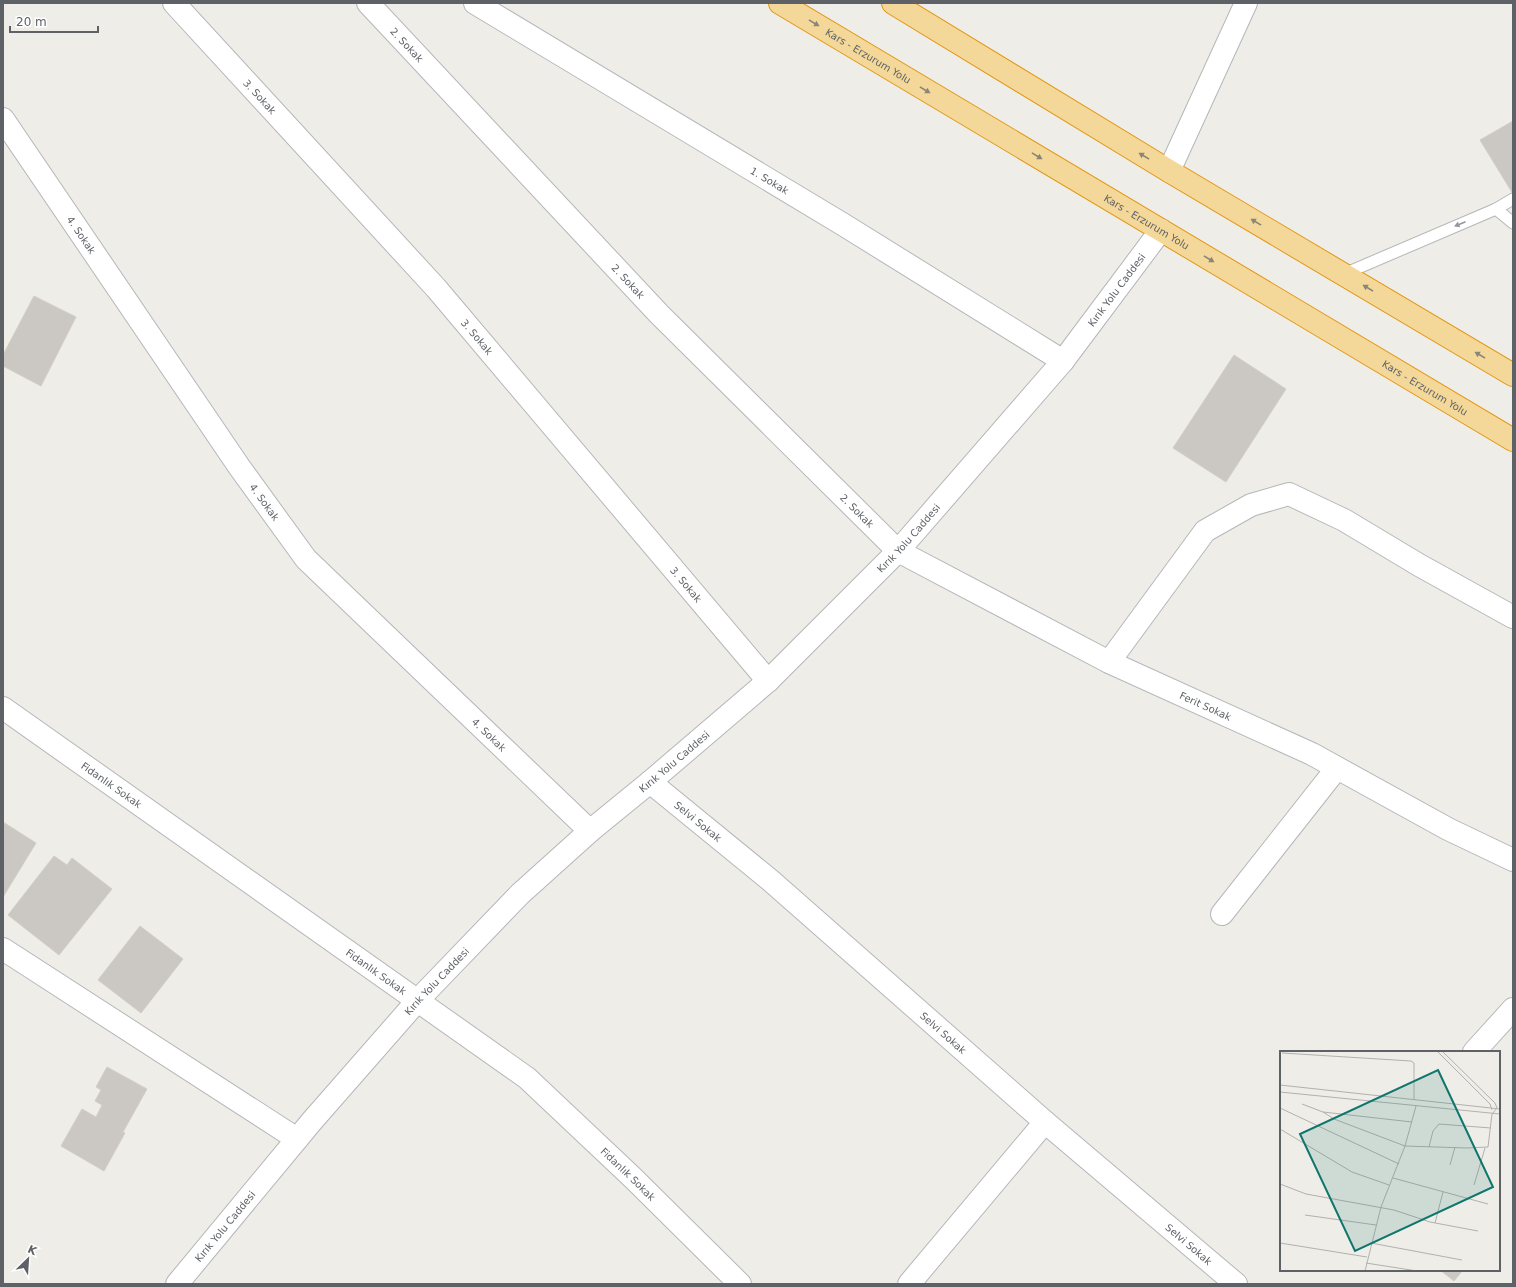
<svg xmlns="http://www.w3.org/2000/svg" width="1516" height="1287" viewBox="0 0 1516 1287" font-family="'DejaVu Sans',sans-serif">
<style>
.building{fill:#cbc8c4;stroke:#d3cec5}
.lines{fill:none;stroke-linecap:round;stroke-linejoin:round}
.lane-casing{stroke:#b4b7ba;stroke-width:13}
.street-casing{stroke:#b4b7ba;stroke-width:24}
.secondary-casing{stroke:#b3b6ba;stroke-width:24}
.highway-casing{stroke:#e29714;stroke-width:24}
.lane{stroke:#fff;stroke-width:11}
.street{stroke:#fff;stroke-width:22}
.secondary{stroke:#fff;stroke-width:22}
.highway{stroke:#f4d899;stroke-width:22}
.oneway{fill:#8b8575}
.oneway2{fill:#96999c}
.labels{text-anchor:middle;stroke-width:4;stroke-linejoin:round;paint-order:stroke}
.street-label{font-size:10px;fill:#5e6266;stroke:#fff}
.inset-road{fill:none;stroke:#b1b1af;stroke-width:1}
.view{fill:#0f766e;fill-opacity:0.15;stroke:#0f766e;stroke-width:2}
.inset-edge{fill:none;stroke:#5e6266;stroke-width:2}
</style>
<rect width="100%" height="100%" fill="#efede7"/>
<g class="building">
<path d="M1513,121V194L1480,140Z"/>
<path d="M34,296L76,317L41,386L3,366V355Z"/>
<path d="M1234,355L1286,389L1226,482L1173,448Z"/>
<path d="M3,822L36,843L3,897Z"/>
<path d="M54,856L67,865L72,858L112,889L59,955L8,915Z"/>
<path d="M140,926L183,959L141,1013L98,980Z"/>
<path d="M107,1067L147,1089L123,1132L125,1133L104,1171L61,1146L82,1109L96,1117L102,1105L95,1101L101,1090L96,1087Z"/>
<path d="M1440,1270H1463L1454,1281Z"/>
</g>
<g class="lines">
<defs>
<g id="lane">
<path d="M1496,209L1513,223"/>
<path d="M1344,274L1496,209L1513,199"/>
</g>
<g id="street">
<path id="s1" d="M174,3L436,288L768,681"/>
<path id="s2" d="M368,3L659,314L898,551L1109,662L1312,754L1448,829L1513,860"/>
<path id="s3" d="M475,3L844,225L1063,361"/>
<path id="s4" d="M3,119L240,468L306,559L590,831"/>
<path d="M1169,171L1246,3"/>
<path d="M1109,662L1205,531L1251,505L1289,494L1344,520L1419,565L1513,617"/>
<path id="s5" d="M3,708L527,1078L633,1178L740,1284"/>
<path id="s6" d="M650,782L770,880L1045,1122L1236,1284"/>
<path d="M1222,914L1337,768"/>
<path d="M3,949L297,1139"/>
<path d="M1474,1052L1513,1009"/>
<path d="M909,1284L1045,1122"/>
</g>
<g id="secondary">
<path id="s7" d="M177,1284L312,1121L418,1000L520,894L590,831L650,782L768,681L898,551L1063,361L1161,230"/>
</g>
<g id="highway">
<path id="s8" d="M780,3L1513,440"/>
<path d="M893,3L1169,171L1513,375"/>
</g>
</defs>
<use href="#lane" class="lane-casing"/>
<use href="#street" class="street-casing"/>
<use href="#secondary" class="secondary-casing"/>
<use href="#highway" class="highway-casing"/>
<use href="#lane" class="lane"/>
<use href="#street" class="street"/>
<use href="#secondary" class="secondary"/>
<use href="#highway" class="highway"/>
</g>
<defs><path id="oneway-solid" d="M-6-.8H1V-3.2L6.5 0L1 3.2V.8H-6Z"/></defs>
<g class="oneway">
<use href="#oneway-solid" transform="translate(814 23) rotate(31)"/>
<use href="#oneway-solid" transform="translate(925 90) rotate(31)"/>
<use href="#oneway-solid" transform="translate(1037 156) rotate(31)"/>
<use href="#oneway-solid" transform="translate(1144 156) rotate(-149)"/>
<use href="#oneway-solid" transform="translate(1256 222) rotate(-149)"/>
<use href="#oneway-solid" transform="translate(1209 259) rotate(31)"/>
<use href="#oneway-solid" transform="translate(1368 288) rotate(-149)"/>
<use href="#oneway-solid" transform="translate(1480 355) rotate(-149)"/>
</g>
<use class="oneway2" href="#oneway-solid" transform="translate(1460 224) rotate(157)"/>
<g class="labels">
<g class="street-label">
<text dy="4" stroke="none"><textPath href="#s2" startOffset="57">2. Sokak</textPath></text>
<text dy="4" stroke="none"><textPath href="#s8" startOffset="103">Kars - Erzurum Yolu</textPath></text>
<text dy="4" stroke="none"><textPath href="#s1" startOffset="127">3. Sokak</textPath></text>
<text dy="4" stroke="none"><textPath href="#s3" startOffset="344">1. Sokak</textPath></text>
<text dy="4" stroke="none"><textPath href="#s8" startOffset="427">Kars - Erzurum Yolu</textPath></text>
<text dy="4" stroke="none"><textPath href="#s4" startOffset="140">4. Sokak</textPath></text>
<text dy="4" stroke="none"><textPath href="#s2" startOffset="381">2. Sokak</textPath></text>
<text dy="4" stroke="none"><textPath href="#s7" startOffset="1371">Kırık Yolu Caddesi</textPath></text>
<text dy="4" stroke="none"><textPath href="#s1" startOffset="451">3. Sokak</textPath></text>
<text dy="4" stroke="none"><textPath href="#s8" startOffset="751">Kars - Erzurum Yolu</textPath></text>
<text dy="4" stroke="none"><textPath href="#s4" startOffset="464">4. Sokak</textPath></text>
<text dy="4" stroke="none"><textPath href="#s2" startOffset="705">2. Sokak</textPath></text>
<text dy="4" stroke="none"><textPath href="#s7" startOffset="1047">Kırık Yolu Caddesi</textPath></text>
<text dy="4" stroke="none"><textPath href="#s1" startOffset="775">3. Sokak</textPath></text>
<text dy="4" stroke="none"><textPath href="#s2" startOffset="1107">Ferit Sokak</textPath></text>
<text dy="4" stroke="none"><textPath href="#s4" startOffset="788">4. Sokak</textPath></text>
<text dy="4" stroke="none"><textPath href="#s7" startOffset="723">Kırık Yolu Caddesi</textPath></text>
<text dy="4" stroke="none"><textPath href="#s5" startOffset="133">Fidanlık Sokak</textPath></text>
<text dy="4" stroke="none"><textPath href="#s6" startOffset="62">Selvi Sokak</textPath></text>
<text dy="4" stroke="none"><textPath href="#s5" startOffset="457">Fidanlık Sokak</textPath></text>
<text dy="4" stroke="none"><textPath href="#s7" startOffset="399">Kırık Yolu Caddesi</textPath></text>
<text dy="4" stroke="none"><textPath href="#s6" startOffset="386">Selvi Sokak</textPath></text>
<text dy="4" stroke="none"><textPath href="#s5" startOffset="781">Fidanlık Sokak</textPath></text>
<text dy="4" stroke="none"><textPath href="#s7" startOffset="75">Kırık Yolu Caddesi</textPath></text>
<text dy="4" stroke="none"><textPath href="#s6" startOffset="710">Selvi Sokak</textPath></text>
</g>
</g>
<g transform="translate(1280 1051)">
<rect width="220" height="220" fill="#efede7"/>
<path class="inset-road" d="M157,0L210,53L212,59M162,0L215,52L217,57L212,63M2,2L131,10L134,12V49M0,34L220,58M0,41L220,63M22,53L43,61L132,71M0,57L119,113M43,61L54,68L125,95L187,97L208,96L212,63M0,78L72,121L109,134M149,96L153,80L159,73L211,77M170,114L175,96M113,127L208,153M0,133L26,143L114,159L150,171L198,180M194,134L205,97M25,164L96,174M155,172L163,141M0,192L87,206M91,192L182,209M86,212L137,220M85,220L101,156L125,95L136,55"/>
<path class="view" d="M158,19L213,136L75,200L20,83Z"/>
<rect width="220" height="220" class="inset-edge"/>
</g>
<rect width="1516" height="1287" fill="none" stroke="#5e6266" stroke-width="8"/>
<g transform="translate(28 1259) rotate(25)" stroke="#ffffff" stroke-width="3" paint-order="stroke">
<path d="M0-3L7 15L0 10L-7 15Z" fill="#5e6266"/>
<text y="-6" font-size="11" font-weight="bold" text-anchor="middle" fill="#5e6266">K</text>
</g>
<path d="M10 26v6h88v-6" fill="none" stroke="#5e6266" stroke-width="2"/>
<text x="16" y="26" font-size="12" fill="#5e6266" stroke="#ffffff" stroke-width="3" paint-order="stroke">20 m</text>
</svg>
